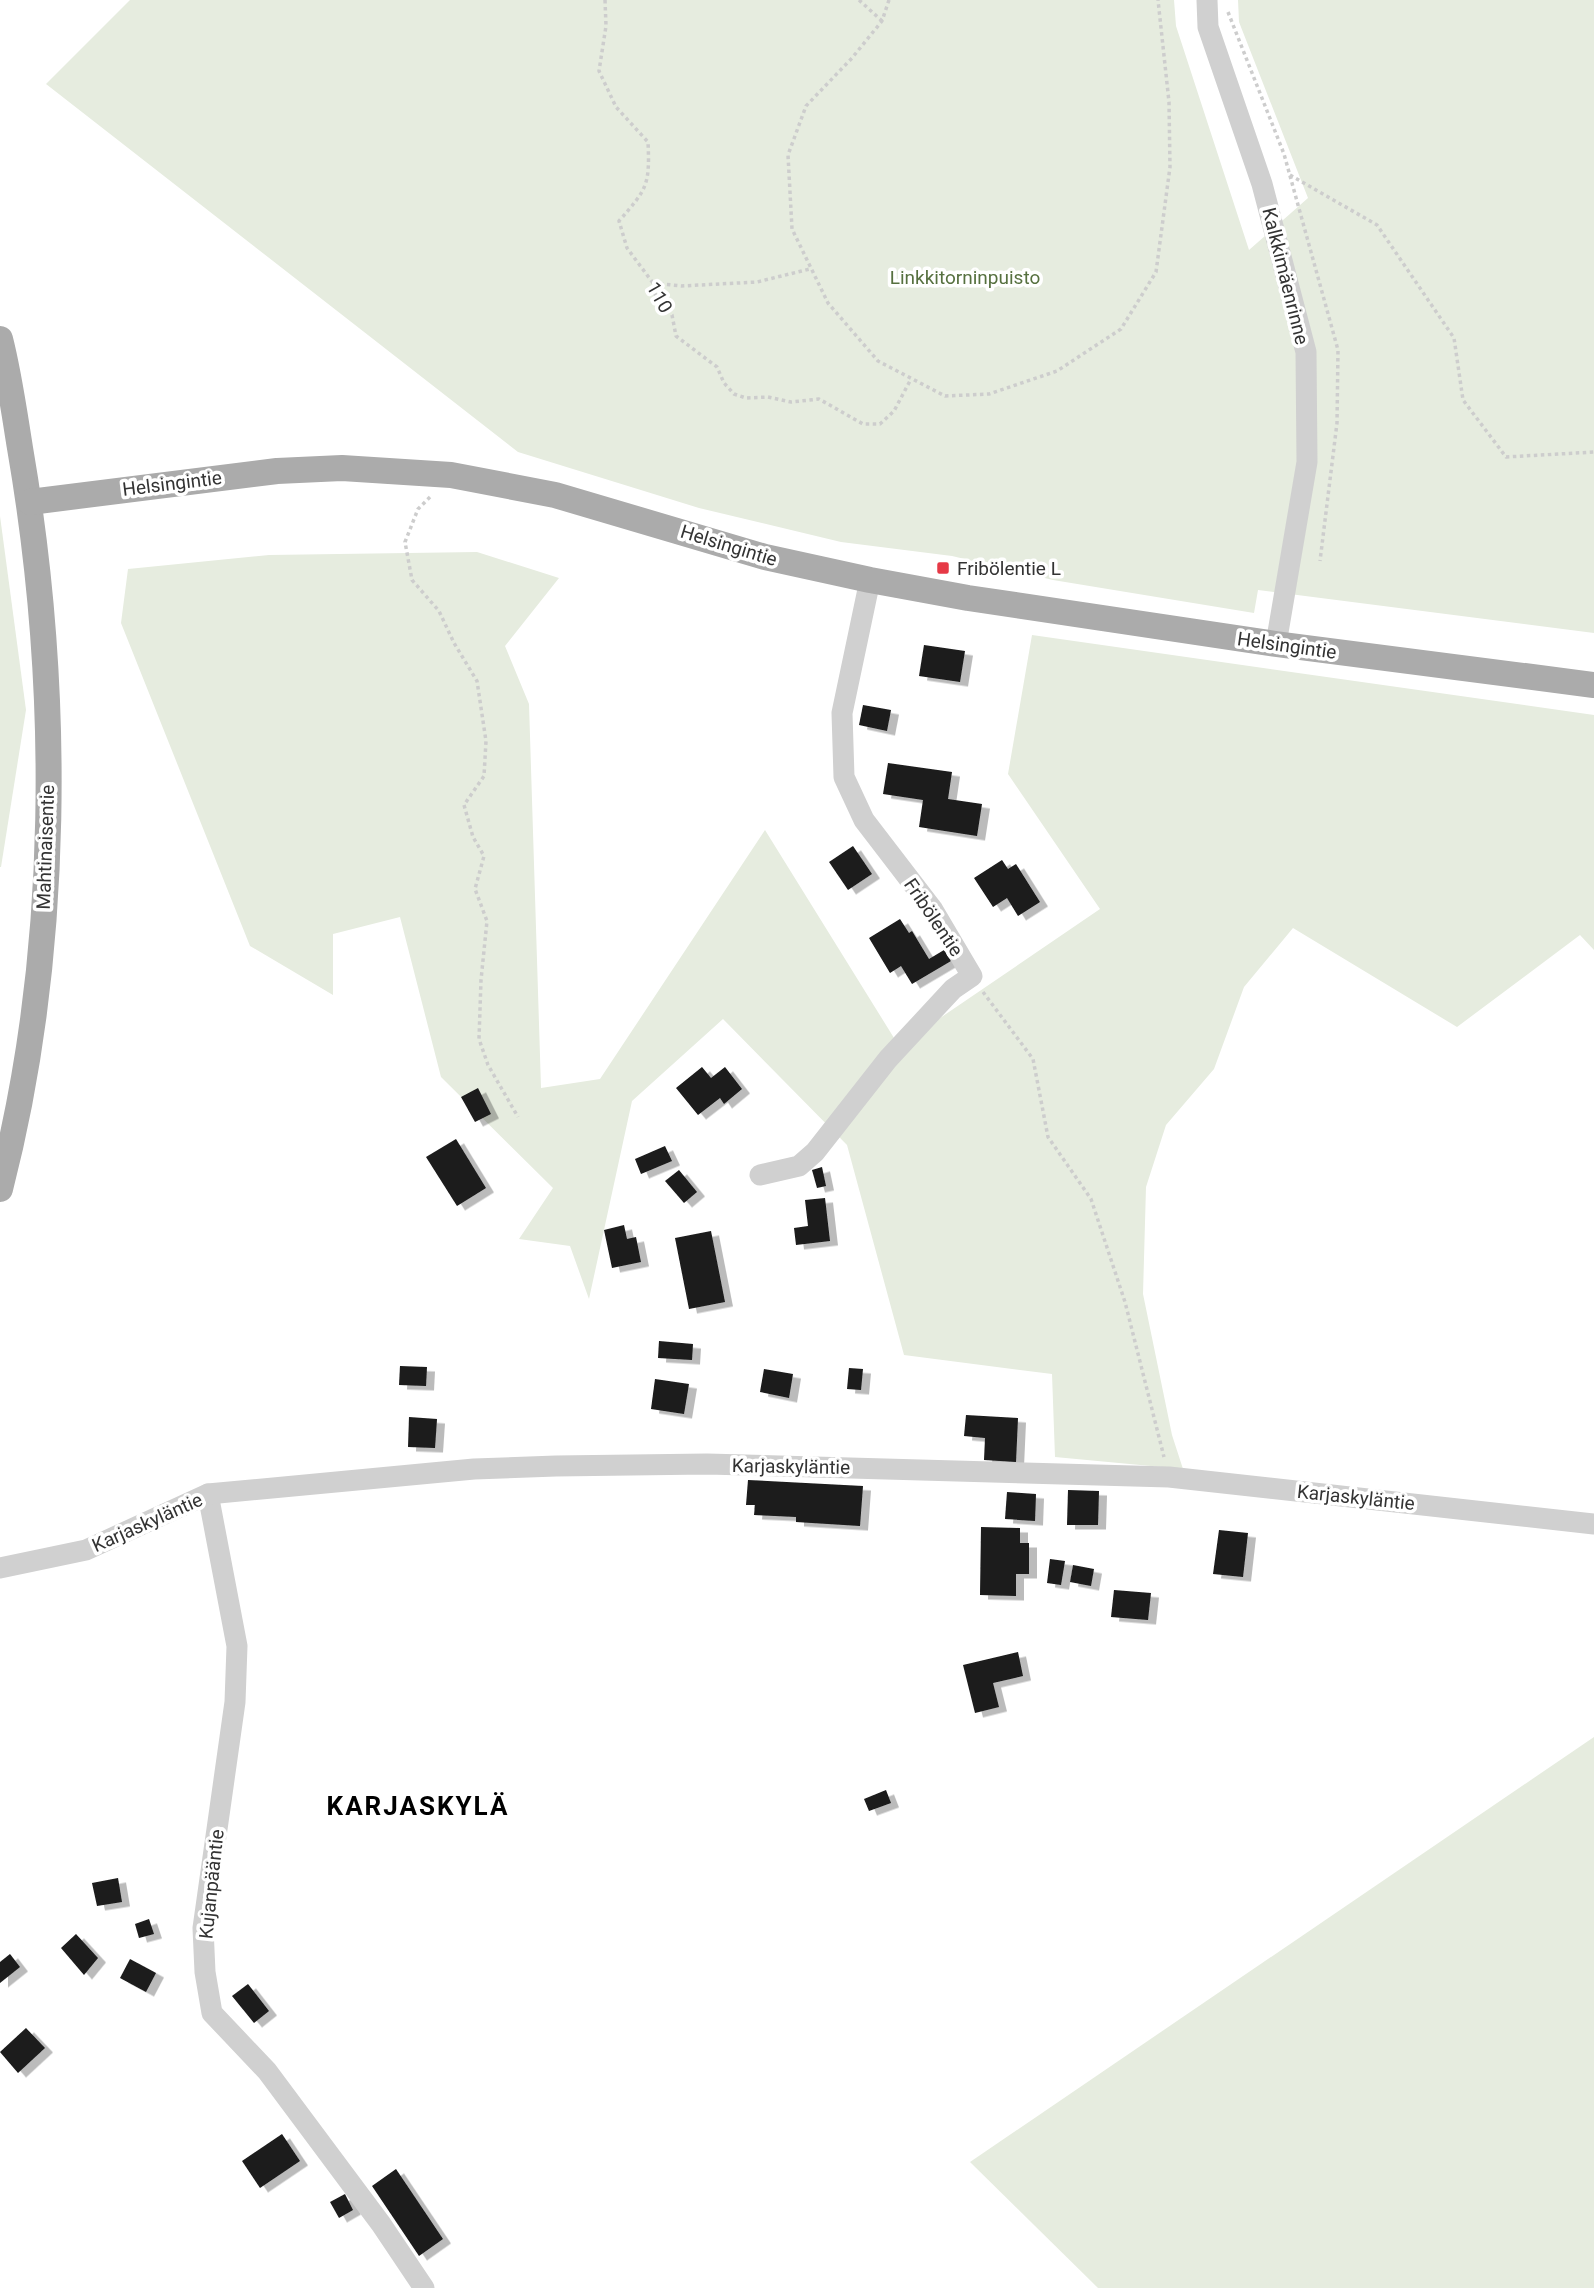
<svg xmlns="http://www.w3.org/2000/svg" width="1594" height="2288" viewBox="0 0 1594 2288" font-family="Roboto,sans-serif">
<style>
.green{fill:#e6ecdf}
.building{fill:#1a1a1a;filter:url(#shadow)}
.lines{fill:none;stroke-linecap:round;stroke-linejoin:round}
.path{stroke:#cdcdcd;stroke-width:3.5;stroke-dasharray:3.5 3.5;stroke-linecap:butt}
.minor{stroke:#d0d0d0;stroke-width:21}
.major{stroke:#ababab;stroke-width:26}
.poi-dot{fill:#e63946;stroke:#fff;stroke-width:2.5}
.labels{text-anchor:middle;stroke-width:7;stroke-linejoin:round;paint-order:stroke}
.street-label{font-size:19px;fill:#333;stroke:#fff}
.park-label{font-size:19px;fill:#56703f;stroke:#fff}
.poi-label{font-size:19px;fill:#333;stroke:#fff;text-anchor:start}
.district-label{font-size:26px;font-weight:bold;letter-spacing:2px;fill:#000;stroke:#fff}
</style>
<defs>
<filter id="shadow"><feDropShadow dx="8" dy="4.5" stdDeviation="0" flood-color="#0004"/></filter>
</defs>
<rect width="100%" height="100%" fill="#fff"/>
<g class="green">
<path d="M130,0H1174L1176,26L1249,250L1308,198L1239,22L1238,0H1594V633L1258,590L1254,613L1053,580L952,556L841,542L699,508L518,452L46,84Z"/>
<path d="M0,516L26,710L1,867H0Z"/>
<path d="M477,552L559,578L505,646L529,704L541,1088L600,1079L765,830L899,1046L1100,909L1008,774L1032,635L1594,715V950L1580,935L1457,1027L1293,928L1244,987L1214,1069L1166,1125L1146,1187L1143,1294L1172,1435L1183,1469L1055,1457L1052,1374L904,1355L847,1145L723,1019L632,1101L589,1299L570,1246L519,1239L553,1188L441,1077L400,917L333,934V995L250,946L121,623L128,569L269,555Z"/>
<path d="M1594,1737V2288H1098L970,2162Z"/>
</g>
<g class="building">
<path d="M924,645L965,651L960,682L919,676Z"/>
<path d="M863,705L891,710L887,731L859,725Z"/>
<path d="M888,763L952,772L948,799L982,804L977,836L919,827L923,800L883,794Z"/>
<path d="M853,846L872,874L848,890L829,862Z"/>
<path d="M1002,860L1008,869L1016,864L1040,902L1018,916L1007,898L993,907L974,878Z"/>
<path d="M900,919L909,933L912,931L929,959L944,950L951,961L912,984L901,966L890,973L869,938Z"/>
<path d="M702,1067L711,1078L725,1067L742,1089L724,1104L720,1098L698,1115L676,1088Z"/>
<path d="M478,1088L491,1114L475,1122L461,1097Z"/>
<path d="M456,1139L486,1188L457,1206L426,1157Z"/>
<path d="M665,1146L672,1161L641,1174L635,1159Z"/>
<path d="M822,1167L826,1186L817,1188L812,1170Z"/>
<path d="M679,1170L697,1192L684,1203L665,1181Z"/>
<path d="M825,1198L830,1241L796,1245L794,1228L808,1226L805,1200Z"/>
<path d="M624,1225L627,1239L636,1237L641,1262L612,1268L604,1230Z"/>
<path d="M711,1231L725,1302L689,1309L675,1238Z"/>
<path d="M659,1341L693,1344L692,1360L658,1358Z"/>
<path d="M400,1366L427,1367L426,1386L399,1385Z"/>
<path d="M849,1368L863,1369L861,1390L847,1389Z"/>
<path d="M764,1369L793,1374L789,1398L760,1392Z"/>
<path d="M655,1379L689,1384L684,1414L651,1409Z"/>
<path d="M966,1415L1018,1418L1016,1462L984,1460L985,1438L964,1436Z"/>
<path d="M409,1417L437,1419L435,1448L408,1447Z"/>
<path d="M748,1480L863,1486L860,1526L796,1522V1517L754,1515L755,1505H746Z"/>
<path d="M1068,1490L1099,1491L1098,1525H1067Z"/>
<path d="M1007,1492L1036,1494L1035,1521L1005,1519Z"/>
<path d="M981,1527L1020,1528V1543H1029V1574H1016V1596L980,1595Z"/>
<path d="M1219,1530L1248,1533L1243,1577L1213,1574Z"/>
<path d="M1050,1559L1065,1561L1061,1585L1047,1583Z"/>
<path d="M1073,1565L1094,1569L1091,1586L1070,1582Z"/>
<path d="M1114,1590L1151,1593L1148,1620L1111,1617Z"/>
<path d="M1018,1652L1023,1676L993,1683L999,1707L975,1713L963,1665Z"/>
<path d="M886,1790L891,1803L869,1811L864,1799Z"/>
<path d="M118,1878L122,1902L97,1906L92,1883Z"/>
<path d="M149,1919L154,1934L139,1938L135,1924Z"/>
<path d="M76,1934L98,1958L84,1975L61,1948Z"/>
<path d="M10,1954L20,1967L0,1983V1962Z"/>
<path d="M130,1959L156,1973L146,1992L120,1978Z"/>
<path d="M248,1984L269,2011L254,2023L232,1996Z"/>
<path d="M26,2028L45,2048L18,2073L0,2052Z"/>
<path d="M282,2134L300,2161L260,2188L242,2161Z"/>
<path d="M396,2169L443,2239L419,2256L372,2186Z"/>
<path d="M345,2194L353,2210L339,2218L330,2202Z"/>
</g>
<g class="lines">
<g class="path">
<path d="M605,0L606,26L599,71L616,107L648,142C650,185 647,189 619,221L627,248L653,283L656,298L672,315L676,336L717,367L724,383L734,394L746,398L768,397L791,402L819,399L863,424H880L894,411L911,379"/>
<path d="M859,0L882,21"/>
<path d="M889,0L882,21L852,58L806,106L788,155L792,229L828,303L878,361L945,396L989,394L1057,371L1121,329L1156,272L1170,167L1169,102L1158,0"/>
<path d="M1228,12L1284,154L1338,350L1337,423L1320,561"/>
<path d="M1290,175L1377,225L1454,338L1463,400L1506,457L1594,452"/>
<path d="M653,283L681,286L757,282L810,269"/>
<path d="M430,497L418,509L405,542L412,580L439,611L454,643L477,681L486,741L484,776L464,805L473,837L484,856L475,889L487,921L481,980L479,1039L488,1065L518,1117"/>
<path d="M983,992L1033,1059L1048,1137L1091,1199L1125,1302L1164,1457"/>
</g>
<g class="minor">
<path d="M1207,0L1208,27L1262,184L1306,352L1307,462L1276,644"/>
<path d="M760,1175L799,1166L815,1152L888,1059L953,989L972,976L933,910L864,820L844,777L842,713L870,580"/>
<path d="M208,1494L237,1646L235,1702L203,1928L205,1972L212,2013L267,2071L381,2224L424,2288"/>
<path d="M0,1568L86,1550L208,1494L474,1469L556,1466L707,1464L1169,1477L1594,1524"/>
</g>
<g class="major">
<path d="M0,339C9,374 14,411 20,448C61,686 61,953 0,1189"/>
<path d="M30,502L277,471L342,468L451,475L555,495L765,557L870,580L968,598L1276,644L1594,685"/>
</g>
</g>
<rect class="poi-dot" x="936" y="561" width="14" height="14" rx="3.5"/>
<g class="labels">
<g class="street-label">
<text transform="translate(1286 276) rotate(76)" y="7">Kalkkimäenrinne</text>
<text transform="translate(660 297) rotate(60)" y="7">110</text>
<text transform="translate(172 483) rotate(-7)" y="7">Helsingintie</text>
<text transform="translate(729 545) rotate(17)" y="7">Helsingintie</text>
<text transform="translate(1287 645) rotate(8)" y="7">Helsingintie</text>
<text transform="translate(45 847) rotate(-88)" y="7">Mahtinaisentie</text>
<text transform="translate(934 917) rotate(56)" y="7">Fribölentie</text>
<text transform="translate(791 1466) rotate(1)" y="7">Karjaskyläntie</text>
<text transform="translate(1356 1497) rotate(6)" y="7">Karjaskyläntie</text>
<text transform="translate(147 1522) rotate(-24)" y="7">Karjaskyläntie</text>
<text transform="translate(211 1884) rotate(-84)" y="7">Kujanpääntie</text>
</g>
<g class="park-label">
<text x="965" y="284">Linkkitorninpuisto</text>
</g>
<g class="poi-label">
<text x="957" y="575">Fribölentie L</text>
</g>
<g class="district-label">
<text x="418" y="1815">KARJASKYLÄ</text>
</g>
</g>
</svg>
